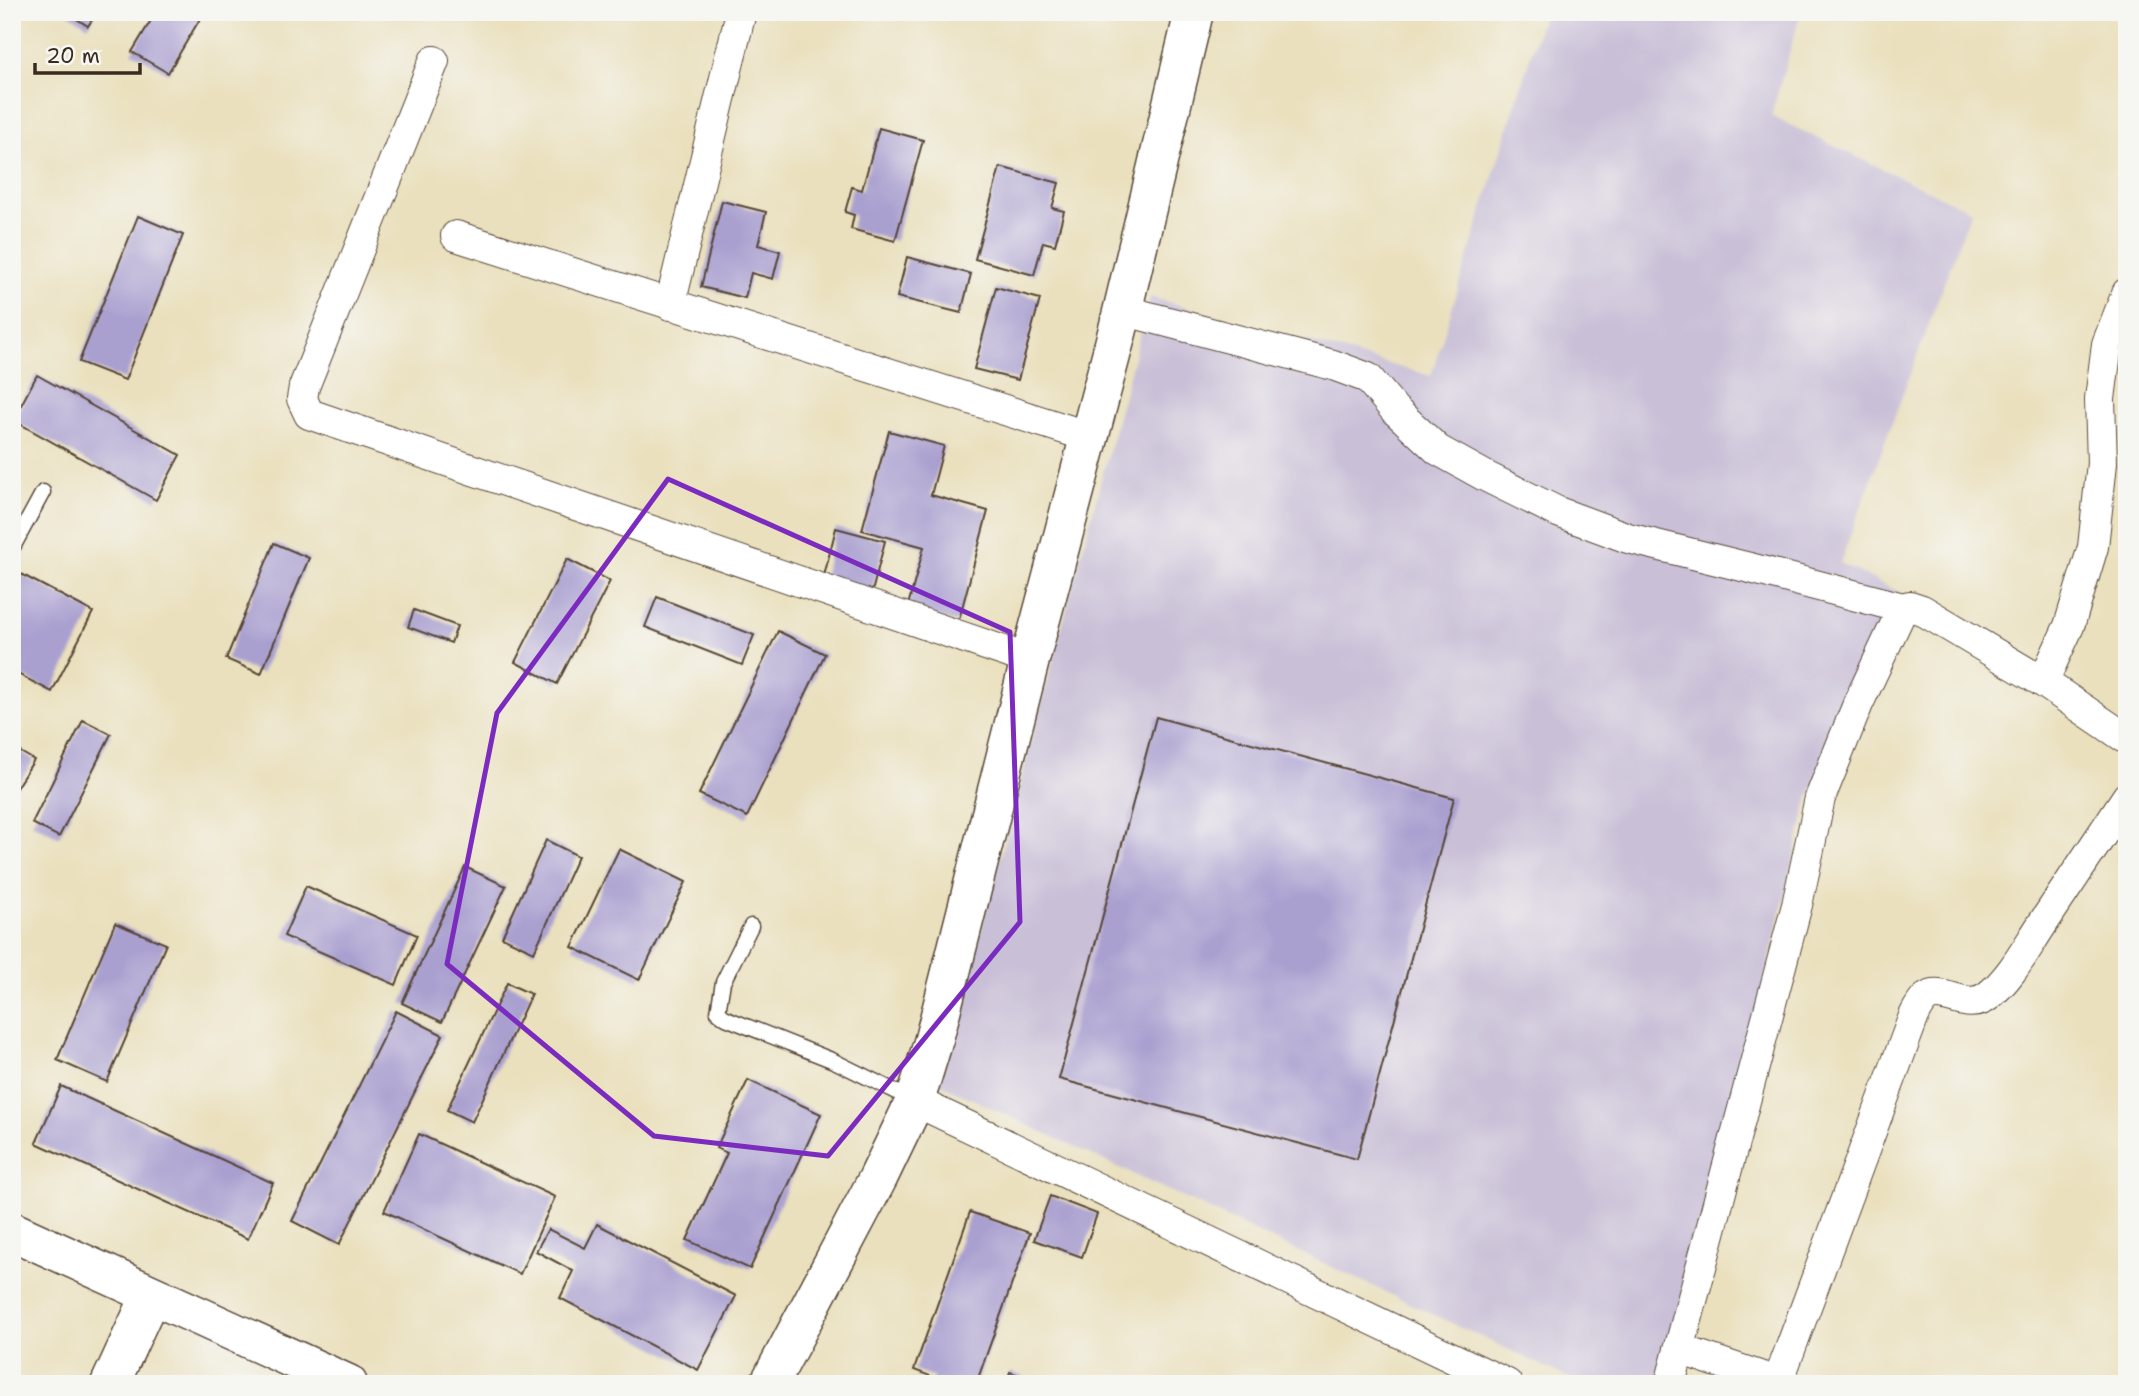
<svg xmlns="http://www.w3.org/2000/svg" width="2139" height="1396" viewBox="0 0 2139 1396" font-family="'Shantell Sans',sans-serif">
<style>
.industrial{fill:#c9bfd7}
.building{fill:#aaa0d0}
.lines{fill:none;stroke-linecap:round;stroke-linejoin:round}
.lane-casing{stroke:#554536;stroke-width:17}
.street-casing{stroke:#554536;stroke-width:32}
.secondary-casing{stroke:#554536;stroke-width:41}
.highway-casing{stroke:#554536;stroke-width:41}
.lane{stroke:#fff;stroke-width:14}
.street{stroke:#fff;stroke-width:30}
.secondary{stroke:#fff;stroke-width:38}
.highway{stroke:#fff;stroke-width:38}
.marked{fill:none;stroke:#7b2cbf;stroke-width:5;stroke-linejoin:round}
</style>
<rect width="100%" height="100%" fill="#f6f6f2"/>
<filter id="ink" filterUnits="userSpaceOnUse"><feTurbulence type="fractalNoise" baseFrequency=".0143" numOctaves="2"/><feDisplacementMap in="SourceGraphic" scale="14" xChannelSelector="R" yChannelSelector="G"/><feConvolveMatrix kernelMatrix="1 2 1 2 8 2 1 2 1" color-interpolation-filters="sRGB"/></filter>
<filter id="wash" filterUnits="userSpaceOnUse"><feTurbulence type="fractalNoise" baseFrequency=".00686" numOctaves="4" result="noise"/><feDisplacementMap in="SourceGraphic" scale="28" xChannelSelector="R" yChannelSelector="G"/><feGaussianBlur stdDeviation="1.57" result="paint"/><feColorMatrix in="noise" values="0 0 0 0 0 0 0 0 0 0 0 0 0 0 0 0 0 1.4 0 .05"/><feComposite in="paint" operator="in"/></filter>
<g filter="url(#wash)">
<rect width="100%" height="100%" fill="#eae0bd"/>
<path class="industrial" d="M1544,12H1801L1771,116L1971,211L1840,563L1899,592L1809,796L1667,1384H1582L940,1084L1150,297L1431,376Z"/>
<g id="blocks">
<g class="building">
<path d="M66,12H97L88,26Z"/>
<path d="M156,12H204L168,73L132,52Z"/>
<path d="M879,128L923,140L895,241L851,229L854,215L845,212L852,187L862,190Z"/>
<path d="M1000,167L1059,183L1052,208L1064,211L1055,245L1043,242L1034,275L975,259Z"/>
<path d="M722,201L766,212L758,245L780,251L773,279L751,273L745,298L701,287Z"/>
<path d="M138,216L183,235L125,380L79,362Z"/>
<path d="M907,257L971,274L961,313L897,297Z"/>
<path d="M996,287L1040,299L1018,380L974,369Z"/>
<path d="M37,375L180,455L156,500L13,420Z"/>
<path d="M889,431L944,446L931,495L988,511L958,623L907,609L924,547L862,530Z"/>
<path d="M836,528L885,541L872,592L823,580Z"/>
<path d="M274,543L309,558L261,674L226,659Z"/>
<path d="M567,559L610,581L557,684L515,662Z"/>
<path d="M21,574L93,612L52,692L12,671V591Z"/>
<path d="M657,597L754,635L742,665L645,627Z"/>
<path d="M414,610L457,626L451,643L408,627Z"/>
<path d="M778,631L825,654L747,817L699,794Z"/>
<path d="M1156,717L1454,798L1357,1159L1059,1079Z"/>
<path d="M83,720L111,734L59,837L32,823Z"/>
<path d="M12,747L34,760L12,794Z"/>
<path d="M546,840L578,856L534,952L502,937Z"/>
<path d="M619,849L686,882L639,980L572,947Z"/>
<path d="M465,867L506,886L442,1022L402,1003Z"/>
<path d="M306,886L417,935L396,985L284,936Z"/>
<path d="M115,923L166,944L107,1082L57,1060Z"/>
<path d="M507,983L531,994L472,1122L447,1110Z"/>
<path d="M396,1011L443,1035L339,1245L292,1221Z"/>
<path d="M748,1080L821,1114L750,1269L687,1240L727,1153L716,1148Z"/>
<path d="M61,1086L273,1183L248,1239L36,1143Z"/>
<path d="M419,1134L555,1197L520,1274L384,1211Z"/>
<path d="M1050,1196L1097,1214L1082,1257L1034,1240Z"/>
<path d="M970,1212L1030,1233L976,1384H931L933,1377L914,1370Z"/>
<path d="M597,1224L736,1296L698,1370L560,1298L573,1271L536,1251L548,1229L585,1248Z"/>
<path d="M1010,1372L1042,1383V1384H1006Z"/>
</g>
</g>
</g>
<g filter="url(#ink)">
<use href="#blocks" fill-opacity="0" stroke="#554536" stroke-width="2"/>
<g class="lines">
<defs>
<g id="lane">
<path d="M12,549L43,492"/>
<path d="M751,926L723,982L718,1012L726,1018L834,1061L913,1100"/>
</g>
<g id="street">
<path d="M434,61L304,387L302,399L309,414L1030,660"/>
<path d="M456,236L1090,437"/>
<path d="M670,305L741,12"/>
<path d="M1122,310L1333,365L1368,378L1395,410L1438,450L1485,476L1558,512L1628,538L1754,569L1903,608"/>
<path d="M2043,682L2069,626L2093,547L2102,463L2100,399L2107,344L2127,293"/>
<path d="M915,1101L1507,1384"/>
<path d="M1679,1349L1783,1384"/>
<path d="M1778,1382L1914,1016C1917,1010 1921,1002 1926,998C1944,986 1966,1013 1988,996C2011,978 2027,947 2043,923C2071,881 2099,839 2127,797"/>
<path d="M1670,1384L1797,905L1820,798L1858,704L1903,608L1910,606L1922,610L2043,682L2127,739"/>
</g>
<g id="secondary">
<path d="M110,1384L151,1295"/>
<path d="M769,1384L878,1178L915,1101L934,1039L1030,660L1118,329L1194,12"/>
</g>
<path id="highway" d="M12,1231L348,1384"/>
</defs>
<use href="#lane" class="lane-casing"/>
<use href="#street" class="street-casing"/>
<use href="#secondary" class="secondary-casing"/>
<use href="#highway" class="highway-casing"/>
<use href="#lane" class="lane"/>
<use href="#street" class="street"/>
<use href="#secondary" class="secondary"/>
<use href="#highway" class="highway"/>
</g>
</g>
<path class="marked" d="M668,479L1010,632L1020,922L828,1156L654,1136L447,964L497,713Z"/>
<rect width="2139" height="1396" fill="none" stroke="#f6f6f2" stroke-width="42"/>
<path d="M35 63v10h105v-10" fill="none" stroke="#3b2a1e" stroke-width="3.5"/>
<text x="46" y="63" font-size="21" fill="#3b2a1e" stroke="#f6f6f2" stroke-width="5" paint-order="stroke">20 m</text>
</svg>
